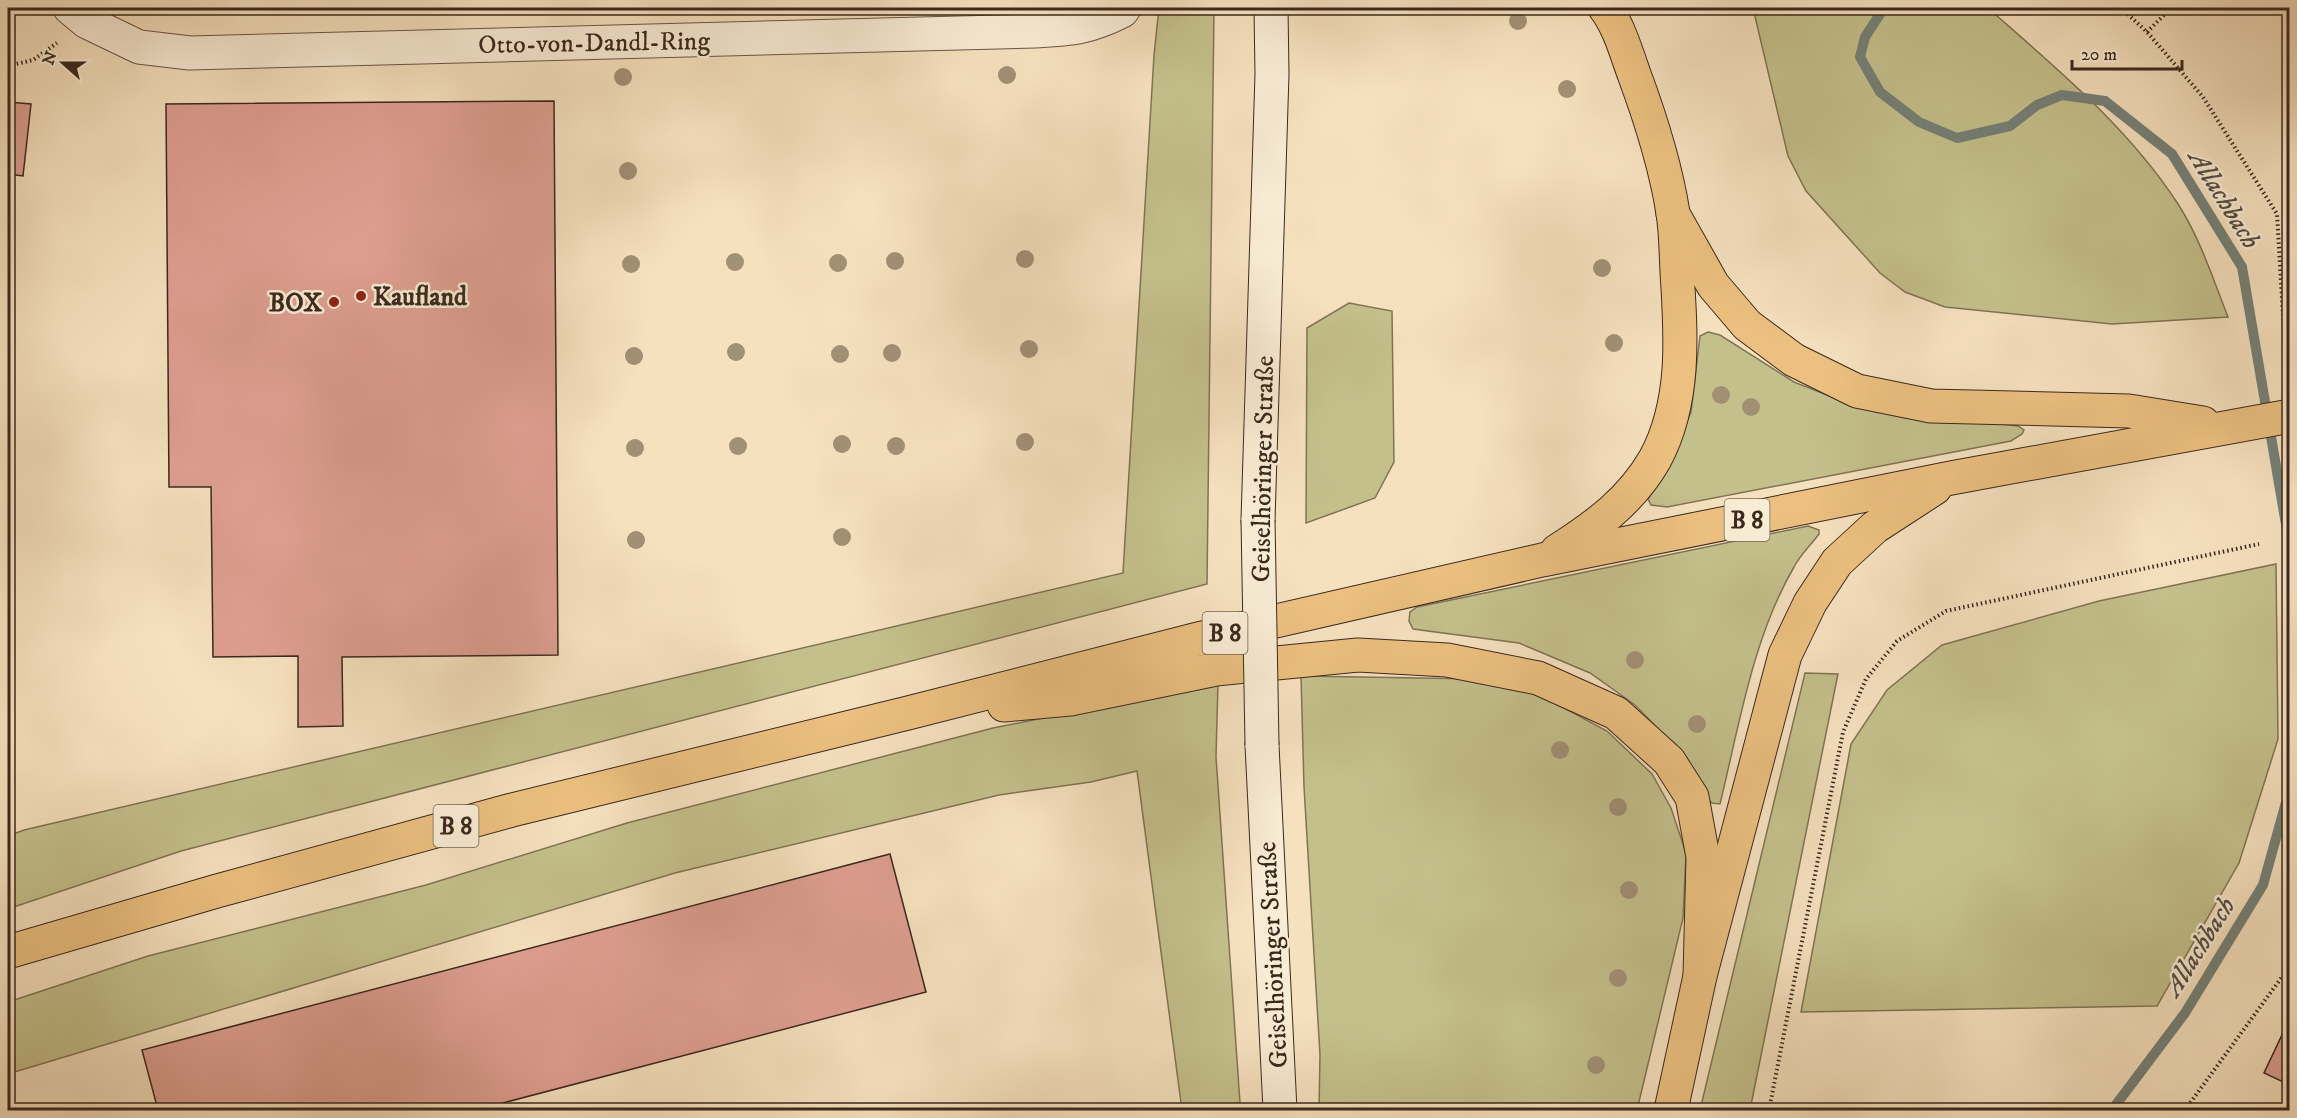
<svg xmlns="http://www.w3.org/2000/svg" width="2297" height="1118" viewBox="0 0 2297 1118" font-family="'IM FELL DW Pica',serif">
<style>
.green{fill:#c4c08c;stroke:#807454;stroke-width:1.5}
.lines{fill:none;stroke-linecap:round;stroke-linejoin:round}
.stream{stroke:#768178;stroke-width:10}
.building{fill:#de9f91;stroke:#3b281d;stroke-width:1.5}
.street-casing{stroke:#6a5646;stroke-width:35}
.secondary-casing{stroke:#3b281d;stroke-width:35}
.primary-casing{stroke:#3b281d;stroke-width:35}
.path{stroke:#3b281d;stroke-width:4;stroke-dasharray:1.5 3;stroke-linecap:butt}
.street{stroke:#f9ecd5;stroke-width:33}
.secondary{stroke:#f9ecd5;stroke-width:33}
.primary{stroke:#ebc080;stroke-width:33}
.secondary-bridge-casing{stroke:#3b281d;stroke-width:35;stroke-linecap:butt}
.secondary-bridge{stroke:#f9ecd5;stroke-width:33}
.tree{fill:#a29075}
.poi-dot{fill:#8f2418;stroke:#f9ecd5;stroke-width:2}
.labels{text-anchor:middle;stroke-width:5;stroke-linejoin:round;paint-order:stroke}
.shield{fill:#f9ecd5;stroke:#746354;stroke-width:1.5}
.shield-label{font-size:24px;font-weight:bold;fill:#3b281d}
.street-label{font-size:26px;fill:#3b281d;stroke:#f9ecd5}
.poi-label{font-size:26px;font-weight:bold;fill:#3b281d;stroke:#f9ecd5;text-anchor:start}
.water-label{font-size:27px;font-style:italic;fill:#544d43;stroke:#f9ecd5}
</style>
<rect width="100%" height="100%" fill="#f6e1bf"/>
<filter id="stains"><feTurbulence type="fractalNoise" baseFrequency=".00333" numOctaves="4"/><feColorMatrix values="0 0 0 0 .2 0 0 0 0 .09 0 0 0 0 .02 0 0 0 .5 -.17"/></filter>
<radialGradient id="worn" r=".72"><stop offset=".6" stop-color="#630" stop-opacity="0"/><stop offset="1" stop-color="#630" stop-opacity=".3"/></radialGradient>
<g class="green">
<path d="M1159,8H1214L1207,584L181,851L8,909V836L24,830L1123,573L1154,55Z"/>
<path d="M1753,8H1988C2056,68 2128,127 2178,204C2200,238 2213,279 2228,317L2112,324L1945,307L1905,292L1880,273L1806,191L1788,156Z"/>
<path d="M1349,303L1392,311L1394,462L1375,498L1306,523L1307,328Z"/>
<path d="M1708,332L1720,335L1794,382L1860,408L2018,426L2024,430L2022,434L2011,441L1667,507L1651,505L1648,499L1670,464L1691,412L1700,336Z"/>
<path d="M1808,526L1819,530V534C1811,545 1800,555 1794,567C1753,637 1739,726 1720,804L1712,803L1706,797L1687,758L1635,705L1590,673L1519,643L1413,629L1409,621L1410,612L1417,607Z"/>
<path d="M2276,564L2278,739L2239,863L2157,1006L1801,1012L1851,744L1887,690L1942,645L2099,601Z"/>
<path d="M1805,673L1838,674L1750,1110H1700Z"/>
<path d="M1301,676L1479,679L1540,695L1607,731L1652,774L1671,808L1686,853L1683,918L1637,1110H1319L1320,1055L1304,787Z"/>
<path d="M1218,683L1216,757L1240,1103L1182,1110L1137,771L1091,782L999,795L675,873L8,1074V1002L148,956L426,885L627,823L993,728Z"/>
</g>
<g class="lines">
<g class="stream">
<path d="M1884,8L1865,37L1860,57L1880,92L1919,122L1957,138L2010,126L2037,105L2062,95L2105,101L2172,154L2242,267L2290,548"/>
<path d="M2112,1110L2185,1013L2263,885L2290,788"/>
</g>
</g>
<g class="building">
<path d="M554,101L558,655L342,657L343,726L298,727V656L213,657L211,487H169L166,104Z"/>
<path d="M8,102L31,104L23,176L8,174Z"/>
<path d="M890,854L926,992L476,1110H158L142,1050Z"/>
<path d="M2290,1018V1085L2264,1073Z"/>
</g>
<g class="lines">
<defs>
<path id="street" d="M70,8L87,22L139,47L190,53L1035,31C1073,29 1088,28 1122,11L1124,8"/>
<g id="secondary">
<path d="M1258,520L1272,74L1271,8"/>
<path d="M1262,745L1280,1110"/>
</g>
<g id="primary">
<path d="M1673,214L1713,285L1747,325L1794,360L1857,391L1931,406L2129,411L2203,423"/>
<path d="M1557,551C1596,526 1631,501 1655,459C1686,402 1681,334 1677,272C1676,253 1676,232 1673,213C1666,168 1650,117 1634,74C1626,52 1619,26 1605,8"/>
<path d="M1004,705L1070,699L1216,669L1358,655L1447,660L1538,678L1616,713L1669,761L1692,797L1703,857L1700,976"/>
<path d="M8,952L217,891L512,810L908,713L1202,638L1542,560L1951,478L2290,416"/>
<path d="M1671,1110L1700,976L1785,655L1810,603L1837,562L1875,527L1935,488"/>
</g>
</defs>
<use href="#street" class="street-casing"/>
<use href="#secondary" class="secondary-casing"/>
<use href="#primary" class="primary-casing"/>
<g class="path">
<path d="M2121,8L2147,32L2203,97L2277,214L2286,366L2289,382"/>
<path d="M2147,32L2171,8"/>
<path d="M8,66L33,60L57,43"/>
<path d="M1769,1110L1843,732L1866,679L1897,641L1946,611L2259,544"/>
<path d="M2185,1110L2290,966"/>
</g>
<use href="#street" class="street"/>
<use href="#secondary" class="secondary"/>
<use href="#primary" class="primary"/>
<defs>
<path id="secondary-bridge" d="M1258,520L1262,745"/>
</defs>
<use href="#secondary-bridge" class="secondary-bridge-casing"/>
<use href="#secondary-bridge" class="secondary-bridge"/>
</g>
<g class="tree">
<circle cx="1518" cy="21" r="9"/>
<circle cx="1007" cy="75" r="9"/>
<circle cx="623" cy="77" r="9"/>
<circle cx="1567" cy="89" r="9"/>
<circle cx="628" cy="171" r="9"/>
<circle cx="1025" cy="259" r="9"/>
<circle cx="895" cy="261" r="9"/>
<circle cx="735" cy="262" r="9"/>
<circle cx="838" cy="263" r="9"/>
<circle cx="631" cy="264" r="9"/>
<circle cx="1602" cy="268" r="9"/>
<circle cx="1614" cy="343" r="9"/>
<circle cx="1029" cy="349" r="9"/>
<circle cx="736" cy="352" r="9"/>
<circle cx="892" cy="353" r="9"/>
<circle cx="840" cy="354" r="9"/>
<circle cx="634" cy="356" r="9"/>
<circle cx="1721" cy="395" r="9"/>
<circle cx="1751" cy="407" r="9"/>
<circle cx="1025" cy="442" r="9"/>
<circle cx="842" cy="444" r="9"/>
<circle cx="738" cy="446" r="9"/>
<circle cx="896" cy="446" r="9"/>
<circle cx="635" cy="448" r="9"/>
<circle cx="842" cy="537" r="9"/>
<circle cx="636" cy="540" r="9"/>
<circle cx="1635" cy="660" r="9"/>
<circle cx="1697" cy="724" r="9"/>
<circle cx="1560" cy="750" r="9"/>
<circle cx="1618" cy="807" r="9"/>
<circle cx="1629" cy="890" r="9"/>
<circle cx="1618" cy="978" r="9"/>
<circle cx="1596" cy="1065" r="9"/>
</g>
<g class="poi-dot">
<circle cx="361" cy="296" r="6"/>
<circle cx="334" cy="302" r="6"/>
</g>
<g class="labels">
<g class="shield">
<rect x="1724.5" y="499" width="45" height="42" rx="4.5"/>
<rect x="1202.5" y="612" width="45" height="42" rx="4.5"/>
<rect x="433.5" y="805" width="45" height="42" rx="4.5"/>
</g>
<g class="shield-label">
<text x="1747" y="528">B 8</text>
<text x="1225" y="641">B 8</text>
<text x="456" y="834">B 8</text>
</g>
<g class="street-label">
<text transform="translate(594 42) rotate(-1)" y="9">Otto-von-Dandl-Ring</text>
<text transform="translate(1262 469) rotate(-89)" y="9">Geiselhöringer Straße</text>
<text transform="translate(1272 955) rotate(-93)" y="9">Geiselhöringer Straße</text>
</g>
<g class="poi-label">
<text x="373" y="305">Kaufland</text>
<text x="322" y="311" text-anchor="end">BOX</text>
</g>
<g class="water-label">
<text transform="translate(2225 199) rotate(58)" y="9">Allachbach</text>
<text transform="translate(2199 946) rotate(-58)" y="9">Allachbach</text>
</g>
</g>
<rect width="2297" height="1118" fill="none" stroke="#f6e1bf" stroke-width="30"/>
<rect x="9" y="9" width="2279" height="1100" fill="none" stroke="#3b281d" stroke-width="3"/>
<rect x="15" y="15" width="2267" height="1088" fill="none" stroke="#3b281d" stroke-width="1.5"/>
<g transform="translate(63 63) rotate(291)" stroke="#f9ecd5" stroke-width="4.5" paint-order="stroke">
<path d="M0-4.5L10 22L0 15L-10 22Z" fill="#3b281d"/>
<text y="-9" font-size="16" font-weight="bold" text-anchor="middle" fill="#3b281d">N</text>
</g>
<path d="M2072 60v9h110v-9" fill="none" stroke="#3b281d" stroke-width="3"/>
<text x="2081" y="60" font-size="18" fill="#3b281d" stroke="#f9ecd5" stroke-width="4.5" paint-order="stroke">20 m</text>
<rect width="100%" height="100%" filter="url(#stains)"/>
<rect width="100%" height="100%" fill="url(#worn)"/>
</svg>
